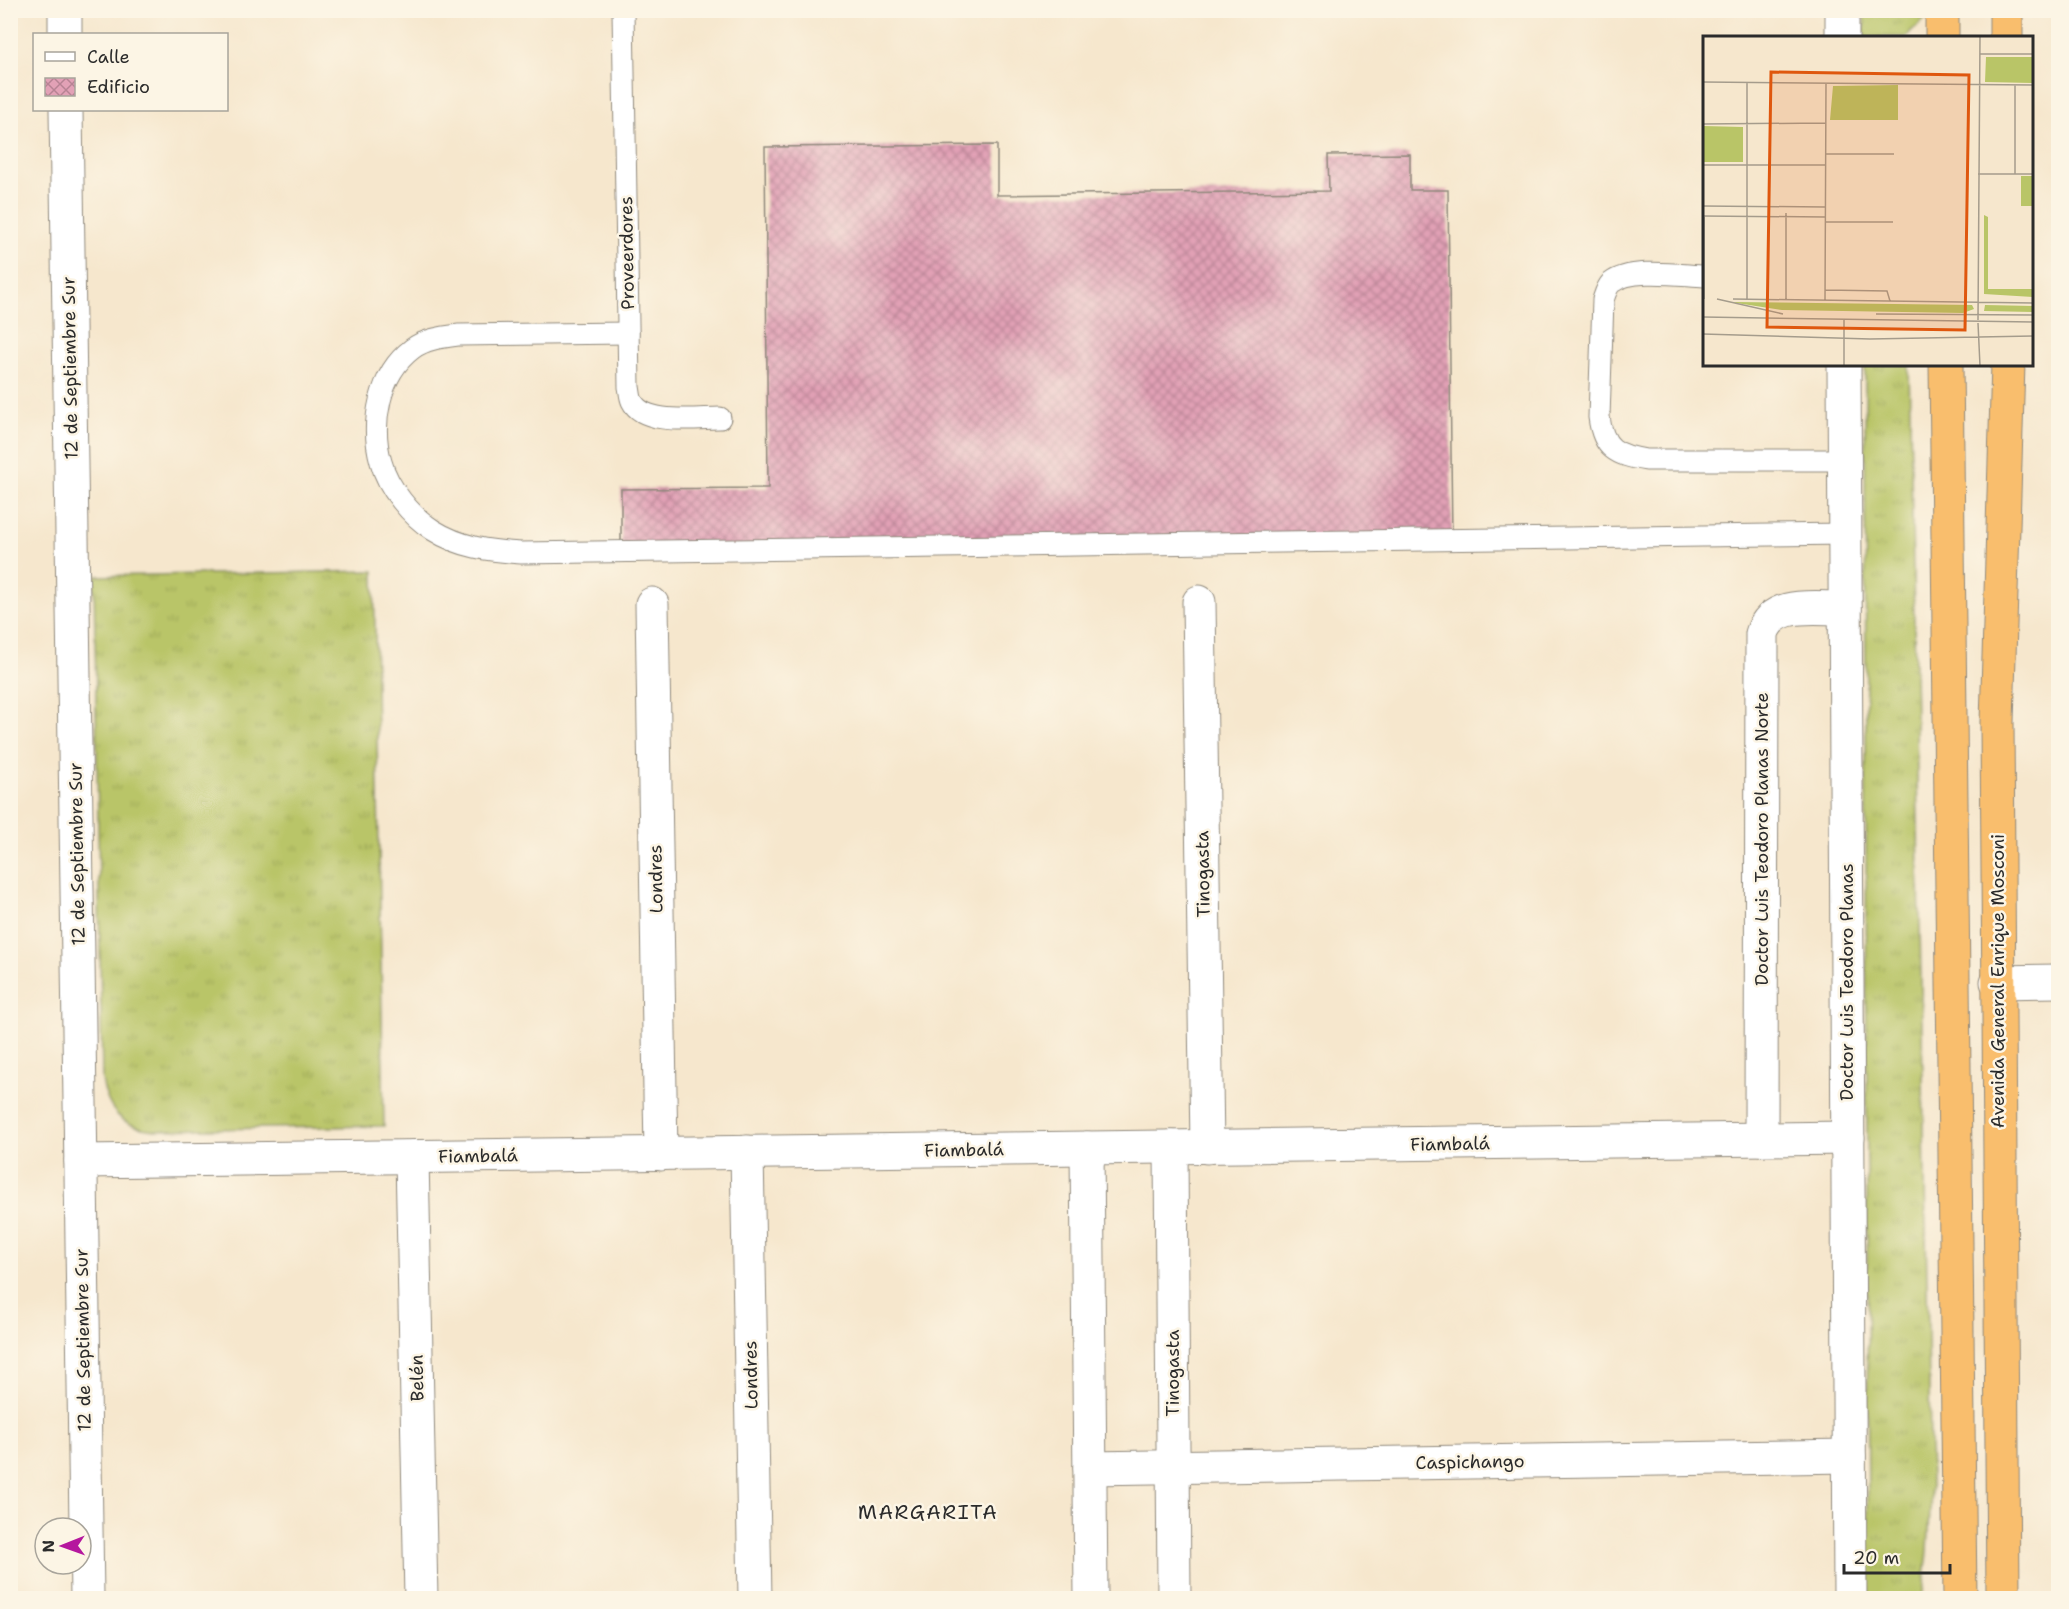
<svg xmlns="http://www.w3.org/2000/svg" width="2069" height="1609" viewBox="0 0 2069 1609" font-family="'Shantell Sans',sans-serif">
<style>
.grass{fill:url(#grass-tufts);stroke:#727849;stroke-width:1.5}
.building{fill:url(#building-cross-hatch)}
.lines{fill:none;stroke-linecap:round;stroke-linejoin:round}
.service-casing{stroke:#90897c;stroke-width:23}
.minor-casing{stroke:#90897c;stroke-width:35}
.tertiary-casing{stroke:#90897c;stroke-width:35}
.trunk-casing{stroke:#90897c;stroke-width:35}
.service{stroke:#fff;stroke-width:21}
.minor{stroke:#fff;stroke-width:33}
.tertiary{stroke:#fff;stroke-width:33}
.trunk{stroke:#f9be6d;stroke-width:33}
.labels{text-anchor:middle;stroke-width:5;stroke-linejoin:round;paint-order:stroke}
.street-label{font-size:18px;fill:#2b2b2b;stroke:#fcf5e5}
.neighbourhood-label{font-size:20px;letter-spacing:1.5px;fill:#2b2b2b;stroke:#fcf5e5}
.inset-road{fill:none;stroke:#a59c8c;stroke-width:1.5}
.view{fill:#df570e;fill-opacity:0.15;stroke:#df570e;stroke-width:3}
.inset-edge{fill:none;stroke:#2b2b2b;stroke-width:3}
</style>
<defs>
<pattern id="grass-tufts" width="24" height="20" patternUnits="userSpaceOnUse" patternTransform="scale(1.5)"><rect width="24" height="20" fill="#b9c567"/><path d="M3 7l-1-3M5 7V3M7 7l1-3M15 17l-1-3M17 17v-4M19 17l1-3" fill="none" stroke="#9fa95a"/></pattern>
<pattern id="building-cross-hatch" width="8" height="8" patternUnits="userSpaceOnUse" patternTransform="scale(1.5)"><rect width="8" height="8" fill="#e2a1b6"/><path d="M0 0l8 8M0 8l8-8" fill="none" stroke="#b78394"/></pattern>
</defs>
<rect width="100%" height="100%" fill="#fcf5e5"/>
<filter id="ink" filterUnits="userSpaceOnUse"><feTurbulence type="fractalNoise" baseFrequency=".0167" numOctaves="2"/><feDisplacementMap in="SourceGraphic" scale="12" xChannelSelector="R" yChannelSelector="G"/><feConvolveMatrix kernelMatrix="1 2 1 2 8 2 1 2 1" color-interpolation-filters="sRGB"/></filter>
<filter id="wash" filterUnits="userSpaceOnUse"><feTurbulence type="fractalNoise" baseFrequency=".008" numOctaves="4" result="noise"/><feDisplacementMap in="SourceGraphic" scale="24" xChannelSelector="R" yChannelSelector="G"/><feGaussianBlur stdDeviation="1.35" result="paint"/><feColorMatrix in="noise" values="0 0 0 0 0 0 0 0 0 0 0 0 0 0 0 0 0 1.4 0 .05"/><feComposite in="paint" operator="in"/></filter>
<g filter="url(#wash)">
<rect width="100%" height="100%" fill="#f6e7cd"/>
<g class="grass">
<path d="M1864,11H1924L1925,19L1906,37H1864Z"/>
<path d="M1865,365H1909L1931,1487L1928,1552L1922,1598H1868Z"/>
<path d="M374,571L384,1126L155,1130C122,1127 107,1111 102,1079L94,576Z"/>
</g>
<g id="blocks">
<path class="building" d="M997,145V195L1329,191L1328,155L1410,154V190H1448L1452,538L621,547V489L768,488L765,147Z"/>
</g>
</g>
<g filter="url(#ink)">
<use href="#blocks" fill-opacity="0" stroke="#90897c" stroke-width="1.5"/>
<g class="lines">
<defs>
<g id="service">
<path d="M623,10L629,387C630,391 630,397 632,401C644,426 697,418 720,418"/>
<path d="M1704,276C1680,275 1631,267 1611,283C1607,287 1605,294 1603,300L1599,417C1603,449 1616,455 1646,460H1844"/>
<path d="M628,333L459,335C443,337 425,339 412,349C379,374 370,424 381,462C388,488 411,516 433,530C460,547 489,551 521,553L1845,534"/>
</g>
<g id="minor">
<path d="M65,10V34"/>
<path d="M66,110L87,1598"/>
<path d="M1199,602L1207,1147"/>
<path d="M652,604L661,1154"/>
<path d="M1997,982L2058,981"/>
<path d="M1761,1139L1762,634C1772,599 1816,609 1845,608"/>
<path d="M1171,1147L1174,1598"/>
<path d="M1087,1148L1091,1598"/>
<path d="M747,1152L755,1598"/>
<path d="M412,1157L421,1598"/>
<path d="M81,1161L1848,1138"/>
<path d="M1090,1468L1849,1456"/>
</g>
<g id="tertiary">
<path d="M1842,10V38"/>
<path d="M1844,364L1850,1598"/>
</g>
<g id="trunk">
<path d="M1942,10V38"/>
<path d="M2006,10V38"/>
<path d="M1946,364L1960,1598"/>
<path d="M2003,1598L1997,722L2008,364"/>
</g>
</defs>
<use href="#service" class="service-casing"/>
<use href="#minor" class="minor-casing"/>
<use href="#tertiary" class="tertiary-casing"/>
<use href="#trunk" class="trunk-casing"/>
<use href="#service" class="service"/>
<use href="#minor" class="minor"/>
<use href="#tertiary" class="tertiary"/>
<use href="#trunk" class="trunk"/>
</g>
</g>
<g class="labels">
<g class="street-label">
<text transform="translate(627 253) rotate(-91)" y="6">Proveerdores</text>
<text transform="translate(70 368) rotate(-91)" y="6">12 de Septiembre Sur</text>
<text transform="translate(1762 839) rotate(-90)" y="6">Doctor Luis Teodoro Planas Norte</text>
<text transform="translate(77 854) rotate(-91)" y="6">12 de Septiembre Sur</text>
<text transform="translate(1203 874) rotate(-91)" y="6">Tinogasta</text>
<text transform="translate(656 879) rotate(-91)" y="6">Londres</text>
<text transform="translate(1998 981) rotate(-90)" y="6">Avenida General Enrique Mosconi</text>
<text transform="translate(1847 982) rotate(-90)" y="6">Doctor Luis Teodoro Planas</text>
<text transform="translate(1450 1144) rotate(-1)" y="6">Fiambalá</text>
<text transform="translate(964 1150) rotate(-1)" y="6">Fiambalá</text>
<text transform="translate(478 1156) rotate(-1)" y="6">Fiambalá</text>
<text transform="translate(83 1340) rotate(-91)" y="6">12 de Septiembre Sur</text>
<text transform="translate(1173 1373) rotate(-90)" y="6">Tinogasta</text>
<text transform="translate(751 1375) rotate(-91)" y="6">Londres</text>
<text transform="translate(417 1378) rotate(-91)" y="6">Belén</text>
<text transform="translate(1470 1462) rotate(-1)" y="6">Caspichango</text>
</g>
<g class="neighbourhood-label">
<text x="928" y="1519">MARGARITA</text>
</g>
</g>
<g transform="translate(1703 36)">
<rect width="330" height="330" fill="#f6e7cd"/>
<path d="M283,21H330V47L282,46ZM195,49V84H127L130,50ZM0,90L40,91V126H0ZM318,140H330V170H318ZM27,266L269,269L271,273L260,277L79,274ZM282,269L330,270V276L281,275Z" fill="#b9c567"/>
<path d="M281,179L285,181V253H330V261L281,258Z" fill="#b9c567"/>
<path class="inset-road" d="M277,18H330M0,46L330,49M0,88L123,87M123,118H191M0,129H123M275,138H330M312,138V49M0,170L122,171M0,180L122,181M1,180V263M122,186H190M122,254L184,255L187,265M14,263L80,278M30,263L330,267M44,264V46M83,264V177M122,265L123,47M173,278L330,279M0,281L330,286M275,284L277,0M275,287L277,330M0,298L167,303L330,300M141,330V283"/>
<path class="view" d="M68,36L266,39L262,294L64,291Z"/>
<rect width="330" height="330" class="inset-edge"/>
</g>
<rect width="2069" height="1609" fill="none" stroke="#fcf5e5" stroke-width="36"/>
<rect x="33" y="33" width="195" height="78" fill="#fcf5e5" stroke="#a8a49b" stroke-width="1.5"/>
<rect x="45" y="52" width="30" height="9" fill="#ffffff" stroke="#a8a49b" stroke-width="1.5"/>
<text x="87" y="63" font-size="18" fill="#2b2b2b">Calle</text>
<rect x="45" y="78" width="30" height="18" fill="url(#building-cross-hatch)" stroke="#a8a49b" stroke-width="1.5"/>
<text x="87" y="93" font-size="18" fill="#2b2b2b">Edificio</text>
<g transform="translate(63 1546) rotate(269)"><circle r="28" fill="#fcf5e5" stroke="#a8a49b" stroke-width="1.5"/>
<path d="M0-4.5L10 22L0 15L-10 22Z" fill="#b5179e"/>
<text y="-9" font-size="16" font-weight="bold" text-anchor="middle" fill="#2b2b2b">N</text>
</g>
<path d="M1844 1564v9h106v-9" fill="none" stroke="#2b2b2b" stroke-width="3"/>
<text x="1853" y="1564" font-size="18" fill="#2b2b2b" stroke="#fcf5e5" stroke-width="4.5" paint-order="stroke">20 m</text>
</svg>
